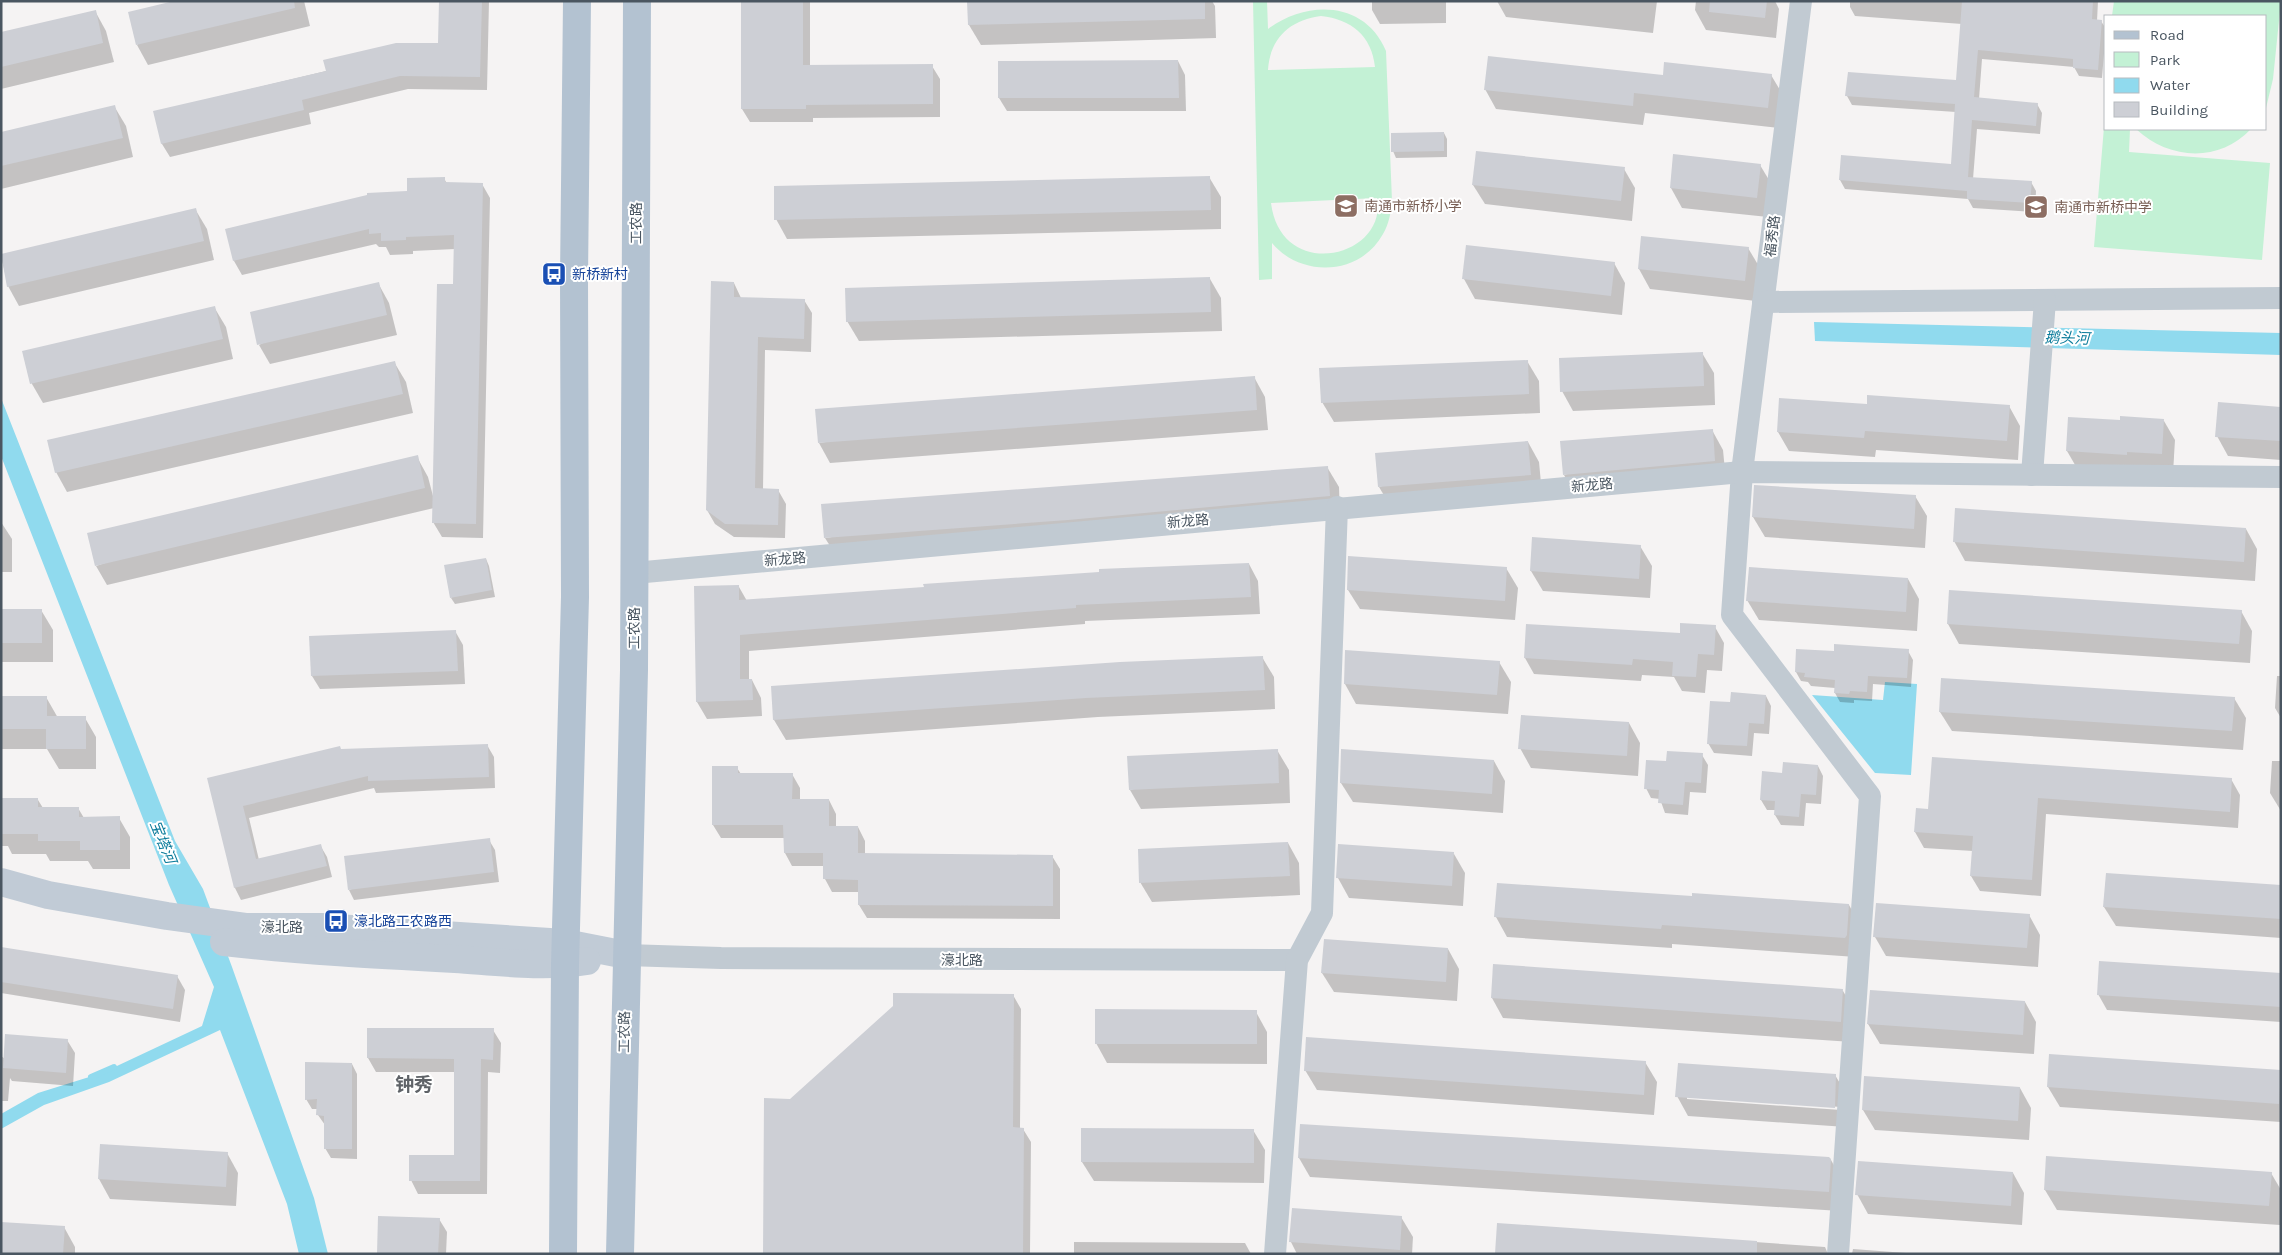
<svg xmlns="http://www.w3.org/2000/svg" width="2282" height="1255" viewBox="0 0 2282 1255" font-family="Karla,'Noto Sans SC',sans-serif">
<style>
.green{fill:#c3f1d5;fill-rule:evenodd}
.water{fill:#90daee}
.shadow{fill:#0003;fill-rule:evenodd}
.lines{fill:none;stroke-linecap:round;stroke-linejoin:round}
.stream{stroke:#90daee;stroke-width:6}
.building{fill:#cdcfd5}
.street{stroke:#c1cad2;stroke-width:22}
.secondary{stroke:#c1cbd6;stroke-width:28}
.primary{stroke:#b3c2d1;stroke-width:28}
.labels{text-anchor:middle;stroke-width:4;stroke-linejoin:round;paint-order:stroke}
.education-label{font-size:14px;fill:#785e54;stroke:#fff;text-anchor:start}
.street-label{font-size:14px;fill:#4a5661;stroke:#fff}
.transit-label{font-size:14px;fill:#164399;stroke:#fff;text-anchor:start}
.water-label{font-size:15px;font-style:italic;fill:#0c7c9b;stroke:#fff}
.district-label{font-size:19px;font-weight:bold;fill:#5f6368;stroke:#fff}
</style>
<rect width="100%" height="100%" fill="#f5f3f3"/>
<g class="green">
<path d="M1253,1H1267L1268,29C1306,0 1365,0 1386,51L1392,201C1391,212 1389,224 1383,234C1360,276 1301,278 1272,243V279L1259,280ZM1321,16C1351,19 1372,36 1375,67L1268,70C1270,38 1290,20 1321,16ZM1377,198C1388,258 1281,283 1271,203Z"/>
<path d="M2114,1H2281L2273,79L2266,108V16H2112Z"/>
<path d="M2106,103V129H2130L2129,152L2270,163L2262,260L2094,247Z"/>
<path d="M2136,129H2251C2219,163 2169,160 2136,129Z"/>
</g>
<g class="water">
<path d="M1814,322L2281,333V355L1815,341Z"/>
<path d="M1,398L175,841L203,889L232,967L314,1198L328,1254H299L287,1204L220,1030L109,1082L44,1105L1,1129V1114L38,1093L102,1073L202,1026L214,987L169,885L1,456Z"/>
<path d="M1885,682L1917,684L1911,775L1875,773L1812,695L1883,700Z"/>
</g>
<g class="shadow">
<path d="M180,1H304L310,26L148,65L137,45Z"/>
<path d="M440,1H489L487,90L408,89L309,113L311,124L170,157L162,144L154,112L439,44Z"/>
<path d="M742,1H810V66H932L940,79V117L813,118V122H750L742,109Z"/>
<path d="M968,1H1212L1215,6L1216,38L981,45L969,25Z"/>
<path d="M1372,1H1446V23L1380,24L1372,10Z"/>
<path d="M1497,1H1657L1653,33L1506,17Z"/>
<path d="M1696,1H1775L1779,9L1776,38L1706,30L1695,10Z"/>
<path d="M1850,1H2098L2097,21H2101L2106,29L2102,78L2079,76L2074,67L1982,59L1979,99L2037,104L2042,113L2040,134L1977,129L1973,179L2031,182L2036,191L2035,212L1973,208L1968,199L1845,189L1840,180L1952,166L1956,112L1852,105L1847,96L1957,81L1962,24L1855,16L1850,7Z"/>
<path d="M95,11L106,31L114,62L1,89V33Z"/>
<path d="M1178,61L1185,75L1186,111H1007L999,98Z"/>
<path d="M1771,75L1783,95L1779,128L1645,113L1643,125L1496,109L1485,89L1664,77Z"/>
<path d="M114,106L126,126L133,157L1,189V133Z"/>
<path d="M1444,133L1447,139V157L1396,158L1393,151Z"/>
<path d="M1760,165L1772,185L1768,217L1682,208L1671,188Z"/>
<path d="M1624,169L1635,188L1632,221L1485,204L1473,185Z"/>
<path d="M1209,177L1221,197V229L787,239L776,219Z"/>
<path d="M444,178L447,184H482L490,198L483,538L442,537L433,522L434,508L107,585L96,566L417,457L428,477L433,496L454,285L455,249L413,251V254L390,255L386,247H379L376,244L242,275L234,261L227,229L408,193Z"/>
<path d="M195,209L207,229L214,260L19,306L8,286L1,255Z"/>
<path d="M1748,248L1760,268L1756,301L1650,289L1639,269Z"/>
<path d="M1614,263L1625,283L1622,315L1475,299L1464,279Z"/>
<path d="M1210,279L1221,298L1222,331L859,341L847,321Z"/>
<path d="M378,283L389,303L397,335L270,364L259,345Z"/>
<path d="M734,283L741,298L804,300L812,313L811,352L765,350L763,490H778L786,504L785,538L734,537L715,524L707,510Z"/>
<path d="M214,307L226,327L233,359L43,403L32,384L24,352Z"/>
<path d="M1702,353L1714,373L1715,405L1573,411L1562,391Z"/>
<path d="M1527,361L1539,381L1540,413L1334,422L1322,402Z"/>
<path d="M394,362L406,382L413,413L67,492L56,472L49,441Z"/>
<path d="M1254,377L1265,397L1268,430L830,463L819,443Z"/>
<path d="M1868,405L2009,406L2020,426L2018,460L1876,450L1875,457L1789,451L1778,432Z"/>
<path d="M2281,408V460L2228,456L2217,436Z"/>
<path d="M2164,421L2175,440L2173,473L2078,470L2067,451L2121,422Z"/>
<path d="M1712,430L1723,450L1726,481L1575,494L1564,475Z"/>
<path d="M1528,442L1539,462L1542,494L1391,507L1379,487Z"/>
<path d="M1327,467L1339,487L1340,516L837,557L825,538Z"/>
<path d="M1755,487L1915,496L1927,516L1925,548L1765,537L1753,517Z"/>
<path d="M1,522L12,539V572H1Z"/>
<path d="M2246,529L2257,549L2255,581L1965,561L1954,541Z"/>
<path d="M1640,546L1652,566L1650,598L1543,591L1531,571Z"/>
<path d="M486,559L489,566L495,597L455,604L451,598Z"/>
<path d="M1249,564L1258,581L1260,614L1085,621V624L749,651V680H752L761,698L762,716L707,719L697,702L695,587H739L747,601Z"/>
<path d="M1506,568L1518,588L1515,620L1360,609L1348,590Z"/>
<path d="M1908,579L1919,599L1917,631L1759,620L1747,600Z"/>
<path d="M1,610H41L53,630V662H1Z"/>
<path d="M2241,611L2252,631L2250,663L1959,644L1948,624Z"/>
<path d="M1715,627L1724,643L1722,671L1707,670L1705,693L1682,691L1674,677L1642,675L1641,681L1534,674L1525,658L1681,634Z"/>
<path d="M455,631L463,645L465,684L320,689L312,676L311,637Z"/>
<path d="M1908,651L1913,660L1911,687L1873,684L1872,701L1854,700V703L1840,702L1835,693V688L1811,686L1808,682L1801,681L1796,672L1835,653Z"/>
<path d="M1262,657L1274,677L1275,709L1098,717L786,740L774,720L772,687Z"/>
<path d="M1499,662L1511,682L1508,714L1356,704L1345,684Z"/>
<path d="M2277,676H2281V718L2275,708Z"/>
<path d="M1766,696L1771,706L1769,734L1754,733L1752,756L1714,753L1708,743Z"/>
<path d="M1,697H46L58,718H85L96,737V769H59L47,749H1Z"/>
<path d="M2234,698L2246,718L2243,750L1952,731L1940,712Z"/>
<path d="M1629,723L1640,743L1638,776L1531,768L1520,748Z"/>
<path d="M487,745L494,757L495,788L376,793L374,788L249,818L259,860L320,845L327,857L332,877L241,900L235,888L208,779L341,750Z"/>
<path d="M1277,750L1289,770L1290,803L1141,809L1130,790Z"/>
<path d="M1702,755L1708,765L1706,793L1690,792L1688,815L1665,813L1660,799L1651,798L1646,788L1668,762Z"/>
<path d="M1933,759L2231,779L2240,795L2238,828L2046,814L2041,896L1980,891L1971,876L1973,851L1924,848L1915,832L1929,811Z"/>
<path d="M1494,761L1505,781L1503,813L1353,802L1341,783Z"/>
<path d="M2272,761H2281V811L2270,793Z"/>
<path d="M1818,766L1823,776L1821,804L1806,803L1804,826L1781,825L1775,815L1776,810H1767L1761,800L1784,774Z"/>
<path d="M737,768L741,774H792L800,788V800H829L836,814V827H858L865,841V855L1052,856L1060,869V919L867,918L859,905V892H832L825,879V866H792L785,853V838H721L713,825Z"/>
<path d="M1,797L3,800H38L43,808H78L84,818H119L130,837V869H93L88,861H50L46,854H12L8,846H1Z"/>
<path d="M489,840L495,850L499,882L354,900L349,890Z"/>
<path d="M1288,843L1299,863L1300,895L1152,902L1140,882Z"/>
<path d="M1454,854L1465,873L1463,906L1349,898L1338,878Z"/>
<path d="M2281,886V938L2116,926L2104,907Z"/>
<path d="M1693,898L1849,905L1860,925L1856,957L1672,944V948L1507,937L1496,917Z"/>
<path d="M2029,915L2040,935L2038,967L1886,956L1875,937Z"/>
<path d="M1,948L177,976L185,990L180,1022L1,993Z"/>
<path d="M1448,949L1459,969L1457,1001L1334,992L1322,973Z"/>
<path d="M2281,974V1022L2107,1010L2098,994Z"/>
<path d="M1843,991L1854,1010L1852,1042L1503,1018L1492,998Z"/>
<path d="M1013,995L1021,1009L1020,1129H1023L1031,1142L1030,1254H764L790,1100Z"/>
<path d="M2025,1002L2036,1022L2034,1054L1880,1044L1868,1024Z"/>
<path d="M1256,1012L1267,1032V1064L1107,1063L1096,1043Z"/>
<path d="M368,1029L493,1030L501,1043L500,1073L488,1072L487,1194H418L411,1180L455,1156L456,1072H376L368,1058Z"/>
<path d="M67,1040L75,1053L73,1086L12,1081L10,1078L8,1101H1V1056L5,1059Z"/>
<path d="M2050,1055L2281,1071V1122L2060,1107L2048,1087Z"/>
<path d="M1645,1062L1657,1082L1654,1115L1317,1090L1305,1070Z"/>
<path d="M352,1064L357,1074V1159L331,1158L325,1148V1125L318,1115V1109H312L306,1099Z"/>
<path d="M1835,1075L1847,1095L1846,1127L1688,1116L1677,1096ZM1687,1096L1841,1107V1110L1687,1099Z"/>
<path d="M2020,1088L2031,1108L2029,1140L1875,1130L1863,1110Z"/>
<path d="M1253,1130L1265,1150L1264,1183L1094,1181L1082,1162Z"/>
<path d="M227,1153L238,1173L236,1206L110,1199L99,1179Z"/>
<path d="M1299,1158L1831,1160L1842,1180L1840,1211L1310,1177Z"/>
<path d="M2013,1173L2024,1193L2022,1225L1868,1214L1857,1194Z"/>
<path d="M2271,1173L2281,1190L2280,1225L2057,1210L2045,1190Z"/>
<path d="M1401,1217L1413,1237L1412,1254H1297L1291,1242Z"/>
<path d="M439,1219L447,1232L446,1254H378Z"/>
<path d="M1498,1224L1825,1247L1828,1254H1496Z"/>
<path d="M64,1227L75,1247V1254H1Z"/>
<path d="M1074,1242L1245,1243L1251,1254H1074Z"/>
<path d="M1853,1249L1919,1254H1852Z"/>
</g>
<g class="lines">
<path class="stream" d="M91,1077L114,1067"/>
</g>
<g class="building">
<path d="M174,1H294L295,8L136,45L128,12Z"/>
<path d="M439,1H482L480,77L400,76L302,100L304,110L161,144L153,111L326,71L323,60L396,43H438Z"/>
<path d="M741,1H803V65L933,64V104L806,105V109H741Z"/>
<path d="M967,1H1205V19L968,25Z"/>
<path d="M1710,1H1767L1765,18L1709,12Z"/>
<path d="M1962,1H2093L2092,19L2102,20L2098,70L2073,68V59L1978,50L1974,97L2038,103L2036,126L1972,120L1968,177L2032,181L2030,203L1967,199V185V191L1839,180L1841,155L1951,164L1955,104L1845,96L1848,72L1956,80Z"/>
<path d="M96,10L103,43L1,67V32Z"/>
<path d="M1488,56L1663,75L1664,62L1772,74L1768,108L1634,93L1633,106L1484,90Z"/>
<path d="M1178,60L1179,98H998V61Z"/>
<path d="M115,105L123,138L1,166V132Z"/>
<path d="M1444,132V151L1391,152V133Z"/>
<path d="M1476,151L1625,167L1621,201L1472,185Z"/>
<path d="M1673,154L1761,164L1757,198L1670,188Z"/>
<path d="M1210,176L1211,210L774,220V186Z"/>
<path d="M445,177V182L483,183L476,524L432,523L437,284H453L454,235L406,237V240L381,241V233L369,234V229L233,261L225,229L367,195V193L407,191V178Z"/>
<path d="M196,208L204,241L7,287L1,254Z"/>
<path d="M1641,236L1749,247L1745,281L1638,269Z"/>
<path d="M1466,245L1615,262L1611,296L1462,279Z"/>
<path d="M1210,277L1211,312L846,322L845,288Z"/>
<path d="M711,281L734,282V297L805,299L804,339L758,337L755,488L779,489L778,525L725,524L706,510Z"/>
<path d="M379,282L387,315L257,345L250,312Z"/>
<path d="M215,306L223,339L30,384L22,351Z"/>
<path d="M1703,352L1704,386L1560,392L1559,358Z"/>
<path d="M1528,360L1529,394L1321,403L1319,368Z"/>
<path d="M395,361L403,394L55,473L47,440Z"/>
<path d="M1255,376L1257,410L818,443L815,409Z"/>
<path d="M1867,395L2010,405L2007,441L1865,431L1864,438L1777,432L1779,398L1867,404Z"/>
<path d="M2218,402L2281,407V441L2215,437Z"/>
<path d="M2120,416L2164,419L2162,454L2127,452V455L2066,451L2068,417L2120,420Z"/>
<path d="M1713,429L1715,461L1563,475L1560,441Z"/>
<path d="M1528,441L1531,475L1378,487L1375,453Z"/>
<path d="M418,455L425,488L95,566L87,533Z"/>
<path d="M1328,466L1330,496L1068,520L824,538L821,504Z"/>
<path d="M1754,485L1916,495L1914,529L1752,517Z"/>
<path d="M1955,508L2246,528L2244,562L1953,542Z"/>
<path d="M1532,537L1641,545L1639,579L1530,571Z"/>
<path d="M1348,556L1507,567L1505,601L1347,590Z"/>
<path d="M486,558L492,590L450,598L444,565Z"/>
<path d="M1249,563L1251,597L1076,605V608L740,635V679H752L753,700L696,702L694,586L739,585V600L924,587L923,584L1099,572V569Z"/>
<path d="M1749,567L1908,578L1906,612L1746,601Z"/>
<path d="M1949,590L2242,610L2239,644L1947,624Z"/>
<rect x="1" y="609" width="41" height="34"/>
<path d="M1680,623L1716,625L1714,655L1698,654L1696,677L1672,676L1673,662L1633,659L1632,665L1524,658L1526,624L1680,633Z"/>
<path d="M456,630L458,671L311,676L309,636Z"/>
<path d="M1834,644L1909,649L1907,678L1868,676L1867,692L1850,691L1849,694L1834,693L1835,680L1804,677L1805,673L1795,672L1796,649L1834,651Z"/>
<path d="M1345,650L1500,661L1497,695L1344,684Z"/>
<path d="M1263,656L1265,690L1086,698L773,720L771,686L1120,662Z"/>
<path d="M1941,678L2235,697L2232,731L1939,712Z"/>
<path d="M1731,692L1766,695L1764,724L1749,723L1747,746L1707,744L1710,701L1730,702Z"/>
<path d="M1,696H47V716H86V749H46V729H1Z"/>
<path d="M1521,715L1629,722L1627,756L1518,749Z"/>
<path d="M488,744L489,777L368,781V776L243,806L256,859L321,844L327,866L234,888L207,778L340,746L341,749Z"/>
<path d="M1278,749L1279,783L1129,790L1127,756Z"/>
<path d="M1341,749L1494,760L1492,794L1340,783Z"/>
<path d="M1667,751L1703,753L1701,783L1685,782L1683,805L1658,803L1659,790L1644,789L1646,760L1666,761Z"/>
<path d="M1932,757L2232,778L2230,812L2038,798L2032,880L1970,876L1973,836L1914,832L1916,808L1928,809Z"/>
<path d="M1783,762L1818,765L1816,795L1801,794L1799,817L1774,815L1775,801L1760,800L1762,771L1782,773Z"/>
<path d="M712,766H738V773H793L792,799H829V826H858V853L1053,855V906L858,905V880L823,879V853H784L783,825H712Z"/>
<path d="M1,798H38V807H79V817L120,816V850H80V841H38V834H1Z"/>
<path d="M490,838L494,872L348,890L344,856Z"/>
<path d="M1288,842L1290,876L1139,883L1138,849Z"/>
<path d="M1338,844L1454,852L1452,886L1336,878Z"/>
<path d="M2106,873L2281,885V919L2103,907Z"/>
<path d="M1497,883L1692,896V893L1849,904L1847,935L1845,938L1662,925L1661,929L1494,917Z"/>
<path d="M1876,903L2030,914L2027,948L1873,937Z"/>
<path d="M1324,939L1448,948L1446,982L1321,973Z"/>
<path d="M1,947L178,975L173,1009L1,982Z"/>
<path d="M2099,961L2281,973V1007L2097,995Z"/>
<path d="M1493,964L1843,989L1841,1022L1491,998Z"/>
<path d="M1870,990L2025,1001L2023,1035L1867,1024Z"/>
<path d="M893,993L1014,994L1013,1127L1024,1128L1023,1254H763L764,1098L790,1099L893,1006Z"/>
<path d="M1095,1009L1257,1010V1044H1095Z"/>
<path d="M367,1028H494L493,1060L481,1059L480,1181H409V1155H454V1059L367,1058Z"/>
<path d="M5,1034L68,1039L66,1073L3,1068Z"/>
<path d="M1306,1037L1646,1061L1644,1095L1304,1071Z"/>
<path d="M2049,1054L2281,1070L2279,1104L2047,1087Z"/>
<path d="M305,1062L352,1063V1149H324V1116L316,1115L317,1099L305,1100Z"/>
<path d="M1678,1063L1836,1074L1835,1108L1675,1097Z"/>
<path d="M1864,1076L2020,1087L2018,1121L1862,1110Z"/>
<path d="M1300,1124L1829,1157L1831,1159L1829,1192L1298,1158Z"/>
<path d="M1081,1128L1254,1129V1163L1081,1162Z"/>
<path d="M100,1144L228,1152L226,1187L98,1179Z"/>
<path d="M2046,1156L2272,1172L2269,1206L2044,1190Z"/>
<path d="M1858,1161L2013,1172L2011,1206L1855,1195Z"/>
<path d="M1292,1208L1402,1216L1400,1250L1289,1242Z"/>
<path d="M378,1216L440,1218L438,1254H377Z"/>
<path d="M1,1222L65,1226L63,1254H1Z"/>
<path d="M1497,1223L1757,1241V1254H1495Z"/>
</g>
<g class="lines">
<g class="street">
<path d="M1801,1L1742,472L1732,615L1870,796L1838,1254"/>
<path d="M1763,302L2281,298"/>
<path d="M2032,475L2045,300"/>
<path d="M634,573L1742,472L2281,477"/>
<path d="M626,955L721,958L1297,960"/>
<path d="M1275,1254L1297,960L1322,913L1337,507"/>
</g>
<g class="secondary">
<path d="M1,882L48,895L167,916L247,927H321L565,943L626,955"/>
<path d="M224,942C301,951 378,955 455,959C499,962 544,968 587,961"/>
</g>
<g class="primary">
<path d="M563,1254L565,965L575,597L574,278L577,1"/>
<path d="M620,1254L634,670L637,1"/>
</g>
</g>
<defs>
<symbol id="school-square" viewBox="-11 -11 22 22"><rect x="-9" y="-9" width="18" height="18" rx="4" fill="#8d6e63" stroke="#fff"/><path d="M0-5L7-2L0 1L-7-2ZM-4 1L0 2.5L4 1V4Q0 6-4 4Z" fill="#fff"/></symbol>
<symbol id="bus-square" viewBox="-11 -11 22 22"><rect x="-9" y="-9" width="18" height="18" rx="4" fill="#1a4fb4" stroke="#fff"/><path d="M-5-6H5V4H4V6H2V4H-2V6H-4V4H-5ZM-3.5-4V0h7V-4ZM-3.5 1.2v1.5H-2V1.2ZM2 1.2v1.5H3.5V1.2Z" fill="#fff"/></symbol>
</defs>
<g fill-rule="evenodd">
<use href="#school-square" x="1332" y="192" width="28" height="28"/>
<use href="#school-square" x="2022" y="193" width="28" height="28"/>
<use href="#bus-square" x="540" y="260" width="28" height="28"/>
<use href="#bus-square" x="322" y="907" width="28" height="28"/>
</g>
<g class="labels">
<g class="education-label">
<text x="1364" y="211">南通市新桥小学</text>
<text x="2054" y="212">南通市新桥中学</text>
</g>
<g class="street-label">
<text transform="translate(636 223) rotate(-90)" y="5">工农路</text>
<text transform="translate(1772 236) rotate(-83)" y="5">福秀路</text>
<text transform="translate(1592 485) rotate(-5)" y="5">新龙路</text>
<text transform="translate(1188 521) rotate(-5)" y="5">新龙路</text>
<text transform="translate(785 559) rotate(-5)" y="5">新龙路</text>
<text transform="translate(634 628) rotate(-90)" y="5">工农路</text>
<text x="282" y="932">濠北路</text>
<text x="962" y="965">濠北路</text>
<text transform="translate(624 1032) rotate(-89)" y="5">工农路</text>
</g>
<g class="transit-label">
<text x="572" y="279">新桥新村</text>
<text x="354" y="926">濠北路工农路西</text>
</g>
<g class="water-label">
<text transform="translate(2067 338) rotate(2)" y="5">鹅头河</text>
<text transform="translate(163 842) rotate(68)" y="5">宝塔河</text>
</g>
<g class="district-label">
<text x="414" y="1091">钟秀</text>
</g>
</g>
<rect width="2282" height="1255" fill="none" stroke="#4a5661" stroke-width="5"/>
<rect x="2104" y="15" width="162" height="115" fill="#ffffff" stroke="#b7bbc0"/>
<rect x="2114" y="31" width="25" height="8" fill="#b3c2d1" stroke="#b7bbc0"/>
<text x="2150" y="40" font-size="15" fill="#4a5661">Road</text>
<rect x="2114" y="52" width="25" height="15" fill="#c3f1d5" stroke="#b7bbc0"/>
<text x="2150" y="65" font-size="15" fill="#4a5661">Park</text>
<rect x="2114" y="78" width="25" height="15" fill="#90daee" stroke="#b7bbc0"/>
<text x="2150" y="90" font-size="15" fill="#4a5661">Water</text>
<rect x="2114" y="102" width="25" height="15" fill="#cdcfd5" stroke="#b7bbc0"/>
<text x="2150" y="115" font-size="15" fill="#4a5661">Building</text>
</svg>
